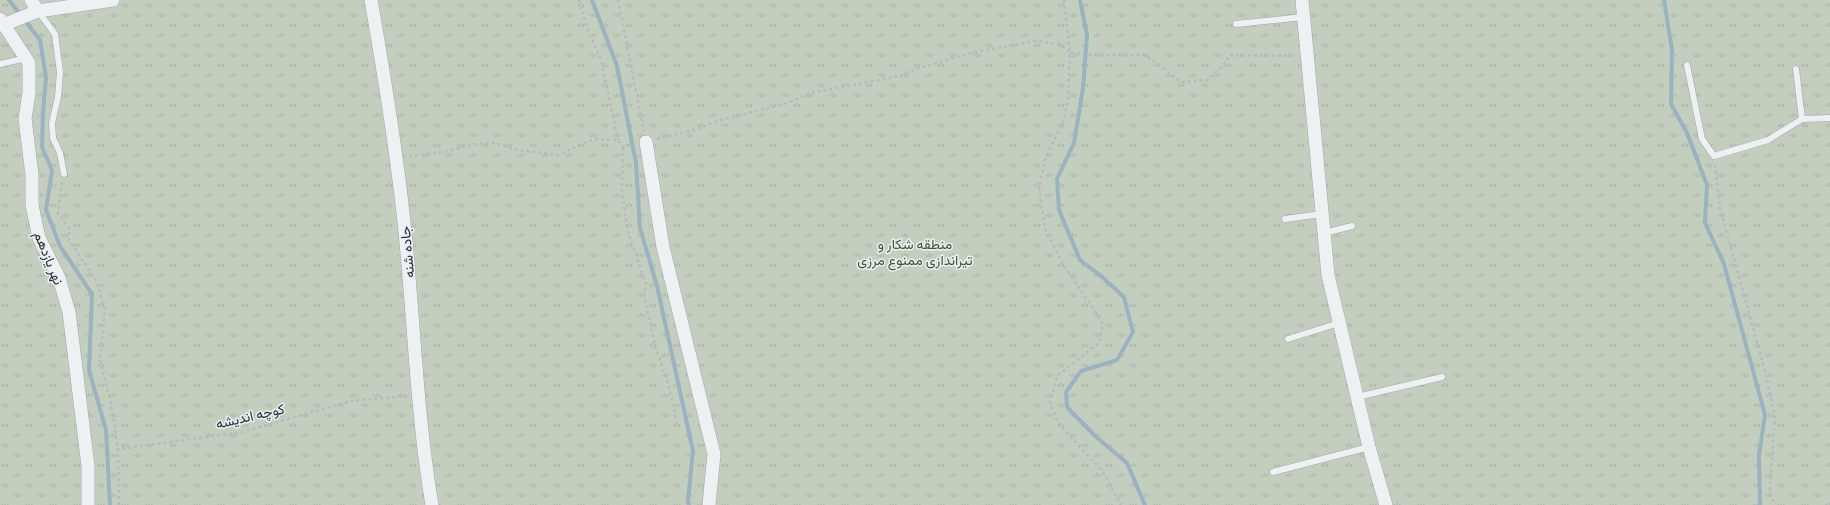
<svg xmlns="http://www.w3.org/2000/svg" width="1830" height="505" viewBox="0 0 1830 505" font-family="'PT Sans Narrow',Vazirmatn,sans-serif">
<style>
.grass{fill:url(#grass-tufts)}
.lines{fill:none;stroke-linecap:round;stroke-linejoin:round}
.stream{stroke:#9ab2c2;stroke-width:4}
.service-casing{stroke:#a2a8ae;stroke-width:7}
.minor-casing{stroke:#a2a8ae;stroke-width:14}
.path{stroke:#b6bbc0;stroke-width:2.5;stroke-dasharray:3 3;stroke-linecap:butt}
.service{stroke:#eef1f4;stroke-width:6}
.minor{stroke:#eef1f4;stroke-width:13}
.labels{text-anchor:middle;stroke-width:3;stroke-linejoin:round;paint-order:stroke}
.park-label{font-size:14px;fill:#3f5436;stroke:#ebeff3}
.street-label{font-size:14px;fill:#27303a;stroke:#ebeff3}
</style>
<defs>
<pattern id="grass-tufts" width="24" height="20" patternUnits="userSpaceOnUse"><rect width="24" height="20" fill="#c4cebe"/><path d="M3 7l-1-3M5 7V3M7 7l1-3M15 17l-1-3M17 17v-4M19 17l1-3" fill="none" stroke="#a8b1a4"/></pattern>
</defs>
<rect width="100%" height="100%" fill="#dce0e5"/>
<rect class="grass" x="0" y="0" width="1830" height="505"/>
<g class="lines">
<g class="stream">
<path d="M9,0L40,40L46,77L43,113L42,147L52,170L46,210L60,246L92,294L89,370L106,430L110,505"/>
<path d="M592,0L617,66L636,163L640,228L657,286L693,451L688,501L689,505"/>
<path d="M1080,0L1087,35L1083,88L1074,143L1057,179L1059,210L1080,260L1101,276L1124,297L1133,332L1117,360L1081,371L1066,392L1067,407L1095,436L1127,463L1145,505"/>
<path d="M1664,0L1672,50L1671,104L1687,133L1707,185L1705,223L1724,264L1765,415L1759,455L1760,505"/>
</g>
<defs>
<g id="service">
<path d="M38,11L55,34L60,72L58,97L52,123L53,138L60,153L64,174"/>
<path d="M1236,24L1303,17"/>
<path d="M0,64L26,58"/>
<path d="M1687,65L1702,139L1714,156L1768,140L1802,119L1830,118"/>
<path d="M1796,69L1802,119"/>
<path d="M1285,219L1322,214"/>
<path d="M1324,233L1352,226"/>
<path d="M1288,339L1339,323"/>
<path d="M1357,397L1442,377"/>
<path d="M1273,472L1369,447"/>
</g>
<g id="minor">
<path d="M31,0L38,11L113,0"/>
<path d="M371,0C384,74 396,147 404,222C414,316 416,411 432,505"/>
<path d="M1302,0L1328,275L1369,447L1386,505"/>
<path d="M0,19L29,63V93L25,119L32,175V205L39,238L59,278L69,312L88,466V505"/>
<path d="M3,25L38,11"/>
<path d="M646,142L663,247L714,454L709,505"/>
</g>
</defs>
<use href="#service" class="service-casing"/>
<use href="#minor" class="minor-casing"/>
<g class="path">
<path d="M579,0L587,28L601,60L618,140"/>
<path d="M618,0L644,131"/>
<path d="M1064,0L1070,53L1099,55H1145L1181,82L1207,80L1224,65L1230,55L1296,56"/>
<path d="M657,139L698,129L717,121L788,103L810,93L900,76L912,70L975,52L1035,41L1059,44L1070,53L1068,99L1063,123L1046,156L1039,187L1045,229L1066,269L1093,308L1103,324L1099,343L1057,376L1050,402L1058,423L1103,472L1121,505"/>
<path d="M623,147L622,187L627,229L646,284L644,295L656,349L667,380L677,422"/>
<path d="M409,156L444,152L474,144L496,143L512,149L558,155L594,139L618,140L623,147L635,144"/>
<path d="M1715,165L1720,208L1766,375L1775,417L1770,489L1774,505"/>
<path d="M62,182L58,214L69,228V240L96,280L105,309L100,361L111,403L118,449"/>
<path d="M119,505L118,449L242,432L351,401L408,396"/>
</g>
<use href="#service" class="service"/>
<use href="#minor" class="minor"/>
</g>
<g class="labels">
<g class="park-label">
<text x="915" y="249">منطقه شکار و<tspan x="915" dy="16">تیراندازی ممنوع مرزی</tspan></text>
</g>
<g class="street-label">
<text transform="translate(407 252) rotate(-95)" y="5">جاده شنه</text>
<text transform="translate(49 258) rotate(68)" y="5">نهر یازدهم</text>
<text transform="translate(250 416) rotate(-13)" y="5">کوچه اندیشه</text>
</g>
</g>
</svg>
